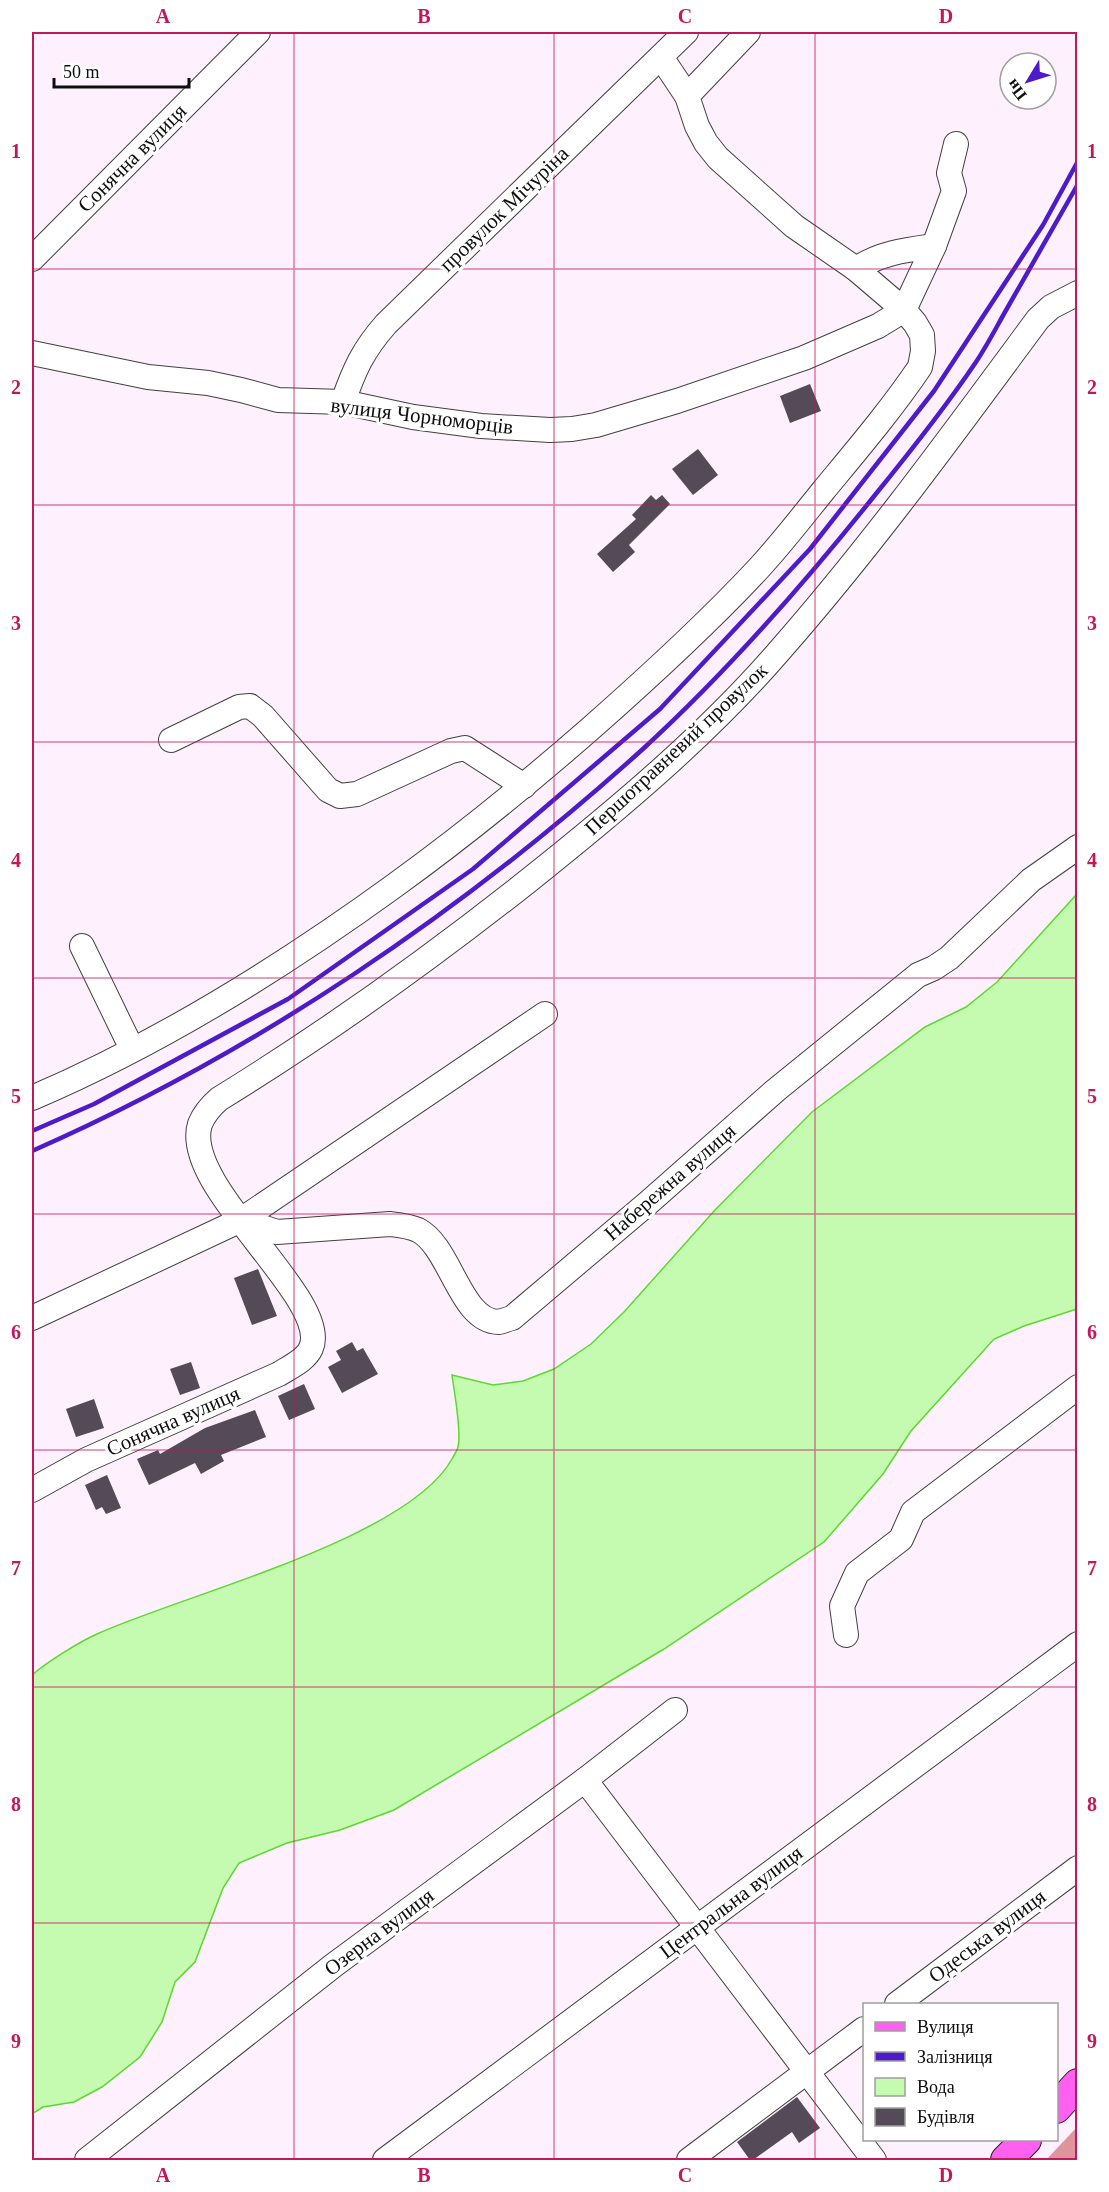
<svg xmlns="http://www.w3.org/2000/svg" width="1109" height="2192" viewBox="0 0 1109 2192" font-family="'Times New Roman',serif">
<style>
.forest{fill:#df949c}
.water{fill:#c5fbb0;stroke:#5cd831;stroke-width:1.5}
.building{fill:#544a58}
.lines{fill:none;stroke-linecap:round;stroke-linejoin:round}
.minor-casing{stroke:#414141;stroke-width:26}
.major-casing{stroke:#1f1f1f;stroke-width:32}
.minor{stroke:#fff;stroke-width:24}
.major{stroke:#ff60ef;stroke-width:30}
.rail{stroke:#4e1bca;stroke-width:4.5}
.grid{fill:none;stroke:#c2185b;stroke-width:1.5;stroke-opacity:0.55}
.labels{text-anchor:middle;stroke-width:6;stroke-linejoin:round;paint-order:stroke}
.street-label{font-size:21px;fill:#0e0e0e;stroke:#fff}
.neatline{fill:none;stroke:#c2185b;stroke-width:2}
.grid-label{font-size:20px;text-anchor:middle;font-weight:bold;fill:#c2185b}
</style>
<rect width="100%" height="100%" fill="#fff0fd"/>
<path class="forest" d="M1077,2127V2160H1046Z"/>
<path class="water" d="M1077,894V1309L1024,1326L994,1339L911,1431L883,1474L824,1542L664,1649L394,1810L340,1830L287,1843L239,1863L223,1888L195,1962L175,1982L162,2022L140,2057L102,2087L74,2102L43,2107L32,2114V1675C47,1662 79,1642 97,1634C183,1595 408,1539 452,1459C454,1455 457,1451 458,1447C462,1432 454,1391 452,1375L493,1385L523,1381L554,1369L591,1344L624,1312L715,1210L812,1112L925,1027L966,1007L997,982Z"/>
<g class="building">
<path d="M810,384L821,411L790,423L780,396Z"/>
<path d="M698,449L718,475L693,495L672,469Z"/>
<path d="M651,495L656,500L662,495L670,504L629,545L635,552L613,572L597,554L636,519L632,515Z"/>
<path d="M258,1269L277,1316L252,1325L234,1278Z"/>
<path d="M352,1342L357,1351L363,1348L378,1374L342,1393L328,1367L341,1360L336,1351Z"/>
<path d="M191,1362L200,1388L180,1395L170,1369Z"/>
<path d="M304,1384L315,1409L289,1420L278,1396Z"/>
<path d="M94,1399L104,1428L76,1437L66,1409Z"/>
<path d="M255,1410L266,1437L221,1455L224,1461L201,1474L195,1463L149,1485L137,1459L158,1450L160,1454L205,1428Z"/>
<path d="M107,1475L121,1508L106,1514L102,1507L96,1510L85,1485Z"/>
<path d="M797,2097L820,2128L799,2143L792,2132L753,2160H750L737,2142Z"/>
</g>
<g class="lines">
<defs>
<g id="minor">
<path d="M687,96L748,32"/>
<path d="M32,259L258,32"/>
<path d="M856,269C880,253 905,250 934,246"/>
<path d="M32,353L148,377L208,383L241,390L278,400L343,402L413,417L481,426L550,430L572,429L596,425L677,401L804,358L878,326L904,310L934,246L954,191L949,173L956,144"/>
<path d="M343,402C354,370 363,350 386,324L686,32"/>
<path d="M171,740L239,707L250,706L263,716L328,790L340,796L357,794L451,751L465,748L524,786"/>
<path d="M82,946L132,1049"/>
<path d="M32,1098C161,1043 281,968 394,886C462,837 527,784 590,729C649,677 706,625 759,568C782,543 802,517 823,491C856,451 891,410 920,367L923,351L922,335L915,323L904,310L856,269L794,226L718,158L706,143L697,126L687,96L661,57"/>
<path d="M241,1220L277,1232L390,1224C399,1225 409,1226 418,1230C451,1247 460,1322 499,1322C503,1321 508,1319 512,1318L648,1203L776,1090L918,975L934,968L949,958L1031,880L1078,847"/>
<path d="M32,1318L241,1220L545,1014"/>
<path d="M32,1490L86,1460L279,1374C290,1367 306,1360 311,1348C332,1299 180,1186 200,1124C204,1114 211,1106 219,1099C328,1032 428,960 528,881C616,811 708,734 781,649C873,544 955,431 1038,319L1051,307L1078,293"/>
<path d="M846,1635L842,1606L857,1573L901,1539L913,1512L1078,1387"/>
<path d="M585,1780L874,2160"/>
<path d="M897,2004L1078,1868"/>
<path d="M87,2160L334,1965L585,1780L675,1710"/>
<path d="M385,2160L1078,1644"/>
<path d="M689,2160L864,2029"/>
</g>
<g id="major">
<path d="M1056,2108L1078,2084"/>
<path d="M1006,2160L1026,2140"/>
</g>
</defs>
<use href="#minor" class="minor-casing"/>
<use href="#major" class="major-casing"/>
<use href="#minor" class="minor"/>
<use href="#major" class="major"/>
<g class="rail">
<path d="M32,1131L94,1104L288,999L473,869L660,709L810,549L934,391L1043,225L1078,161"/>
<path d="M32,1151C255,1053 463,912 644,748C728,671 804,584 875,495C910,452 945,408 976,362C988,344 998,324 1009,305C1032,265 1055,225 1078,184"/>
</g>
</g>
<path class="grid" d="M294,32V2160M554,32V2160M815,32V2160M32,269H1078M32,505H1078M32,742H1078M32,978H1078M32,1214H1078M32,1450H1078M32,1687H1078M32,1923H1078"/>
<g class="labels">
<g class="street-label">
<text transform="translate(132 158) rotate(-45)" y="7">Сонячна вулиця</text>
<text transform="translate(504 209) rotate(-44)" y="7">провулок Мічуріна</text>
<text transform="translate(422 416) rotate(7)" y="7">вулиця Чорноморців</text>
<text transform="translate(676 749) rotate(-43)" y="7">Першотравневий провулок</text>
<text transform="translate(670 1182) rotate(-41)" y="7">Набережна вулиця</text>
<text transform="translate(173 1421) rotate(-24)" y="7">Сонячна вулиця</text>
<text transform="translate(731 1902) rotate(-37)" y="7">Центральна вулиця</text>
<text transform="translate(379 1932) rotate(-37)" y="7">Озерна вулиця</text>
<text transform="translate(987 1936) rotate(-37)" y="7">Одеська вулиця</text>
</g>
</g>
<rect width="1109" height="2192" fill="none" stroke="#ffffff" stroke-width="66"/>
<rect x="863" y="2003" width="195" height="138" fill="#ffffff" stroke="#9f9f9f" stroke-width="1.5"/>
<rect x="875" y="2022" width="30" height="9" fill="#ff60ef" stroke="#9f9f9f" stroke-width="1.5"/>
<text x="917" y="2033" font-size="18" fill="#0e0e0e">Вулиця</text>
<rect x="875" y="2052" width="30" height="9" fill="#4e1bca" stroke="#9f9f9f" stroke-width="1.5"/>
<text x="917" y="2063" font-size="18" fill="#0e0e0e">Залізниця</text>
<rect x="875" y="2078" width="30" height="18" fill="#c5fbb0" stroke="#9f9f9f" stroke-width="1.5"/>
<text x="917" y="2093" font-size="18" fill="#0e0e0e">Вода</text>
<rect x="875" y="2108" width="30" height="18" fill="#544a58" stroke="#9f9f9f" stroke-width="1.5"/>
<text x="917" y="2123" font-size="18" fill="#0e0e0e">Будівля</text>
<g transform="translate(1028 81) rotate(232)"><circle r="28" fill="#ffffff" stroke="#9f9f9f" stroke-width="1.5"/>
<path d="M0-4.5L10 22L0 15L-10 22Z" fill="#4e1bca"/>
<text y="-9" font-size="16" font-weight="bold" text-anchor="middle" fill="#0e0e0e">Пн</text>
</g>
<path d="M54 78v9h135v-9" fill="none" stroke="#0e0e0e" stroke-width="3"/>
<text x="63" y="78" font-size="18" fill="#0e0e0e" stroke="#ffffff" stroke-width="4.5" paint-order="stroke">50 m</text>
<rect x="33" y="33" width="1043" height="2126" class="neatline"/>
<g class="grid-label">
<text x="163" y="23">A</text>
<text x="424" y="23">B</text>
<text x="685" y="23">C</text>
<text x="946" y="23">D</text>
<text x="16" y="158">1</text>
<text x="1092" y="158">1</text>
<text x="16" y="394">2</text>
<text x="1092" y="394">2</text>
<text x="16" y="630">3</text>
<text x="1092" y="630">3</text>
<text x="16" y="867">4</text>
<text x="1092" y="867">4</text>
<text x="16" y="1103">5</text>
<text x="1092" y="1103">5</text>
<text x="16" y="1339">6</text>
<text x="1092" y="1339">6</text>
<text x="16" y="1575">7</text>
<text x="1092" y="1575">7</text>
<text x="16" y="1811">8</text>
<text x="1092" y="1811">8</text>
<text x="16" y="2048">9</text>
<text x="1092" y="2048">9</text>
<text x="163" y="2182">A</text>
<text x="424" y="2182">B</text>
<text x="685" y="2182">C</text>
<text x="946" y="2182">D</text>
</g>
</svg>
